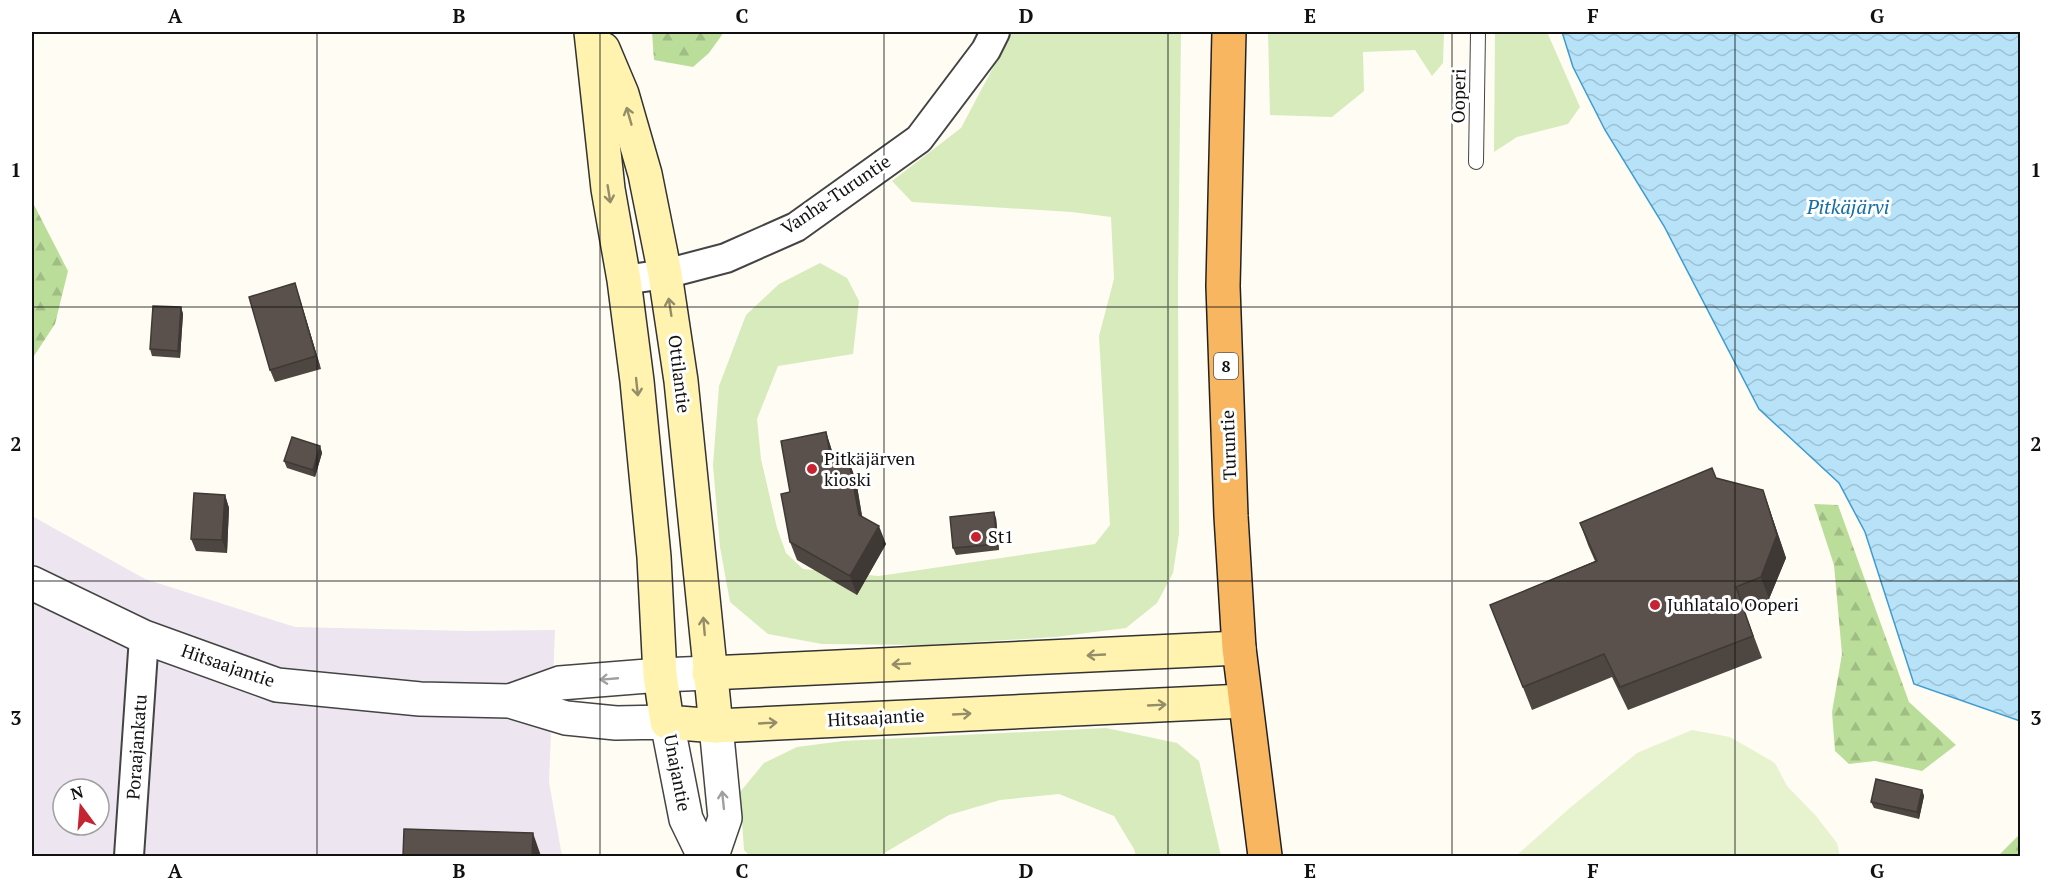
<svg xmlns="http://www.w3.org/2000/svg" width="2052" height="888" viewBox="0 0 2052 888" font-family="'PT Serif',serif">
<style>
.industrial{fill:#ede5ef;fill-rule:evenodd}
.grass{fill:#d7ebbc}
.forest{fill:url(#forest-firs)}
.pitch{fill:#e7f2ce}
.water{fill:url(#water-waves);stroke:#3c9cd1;stroke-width:1.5}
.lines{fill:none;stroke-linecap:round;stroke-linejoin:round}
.service-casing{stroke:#444;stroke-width:16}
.minor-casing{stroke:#444;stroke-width:32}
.tertiary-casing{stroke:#444;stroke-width:36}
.secondary-casing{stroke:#333;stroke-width:36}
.trunk-casing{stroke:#222;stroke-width:36}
.service{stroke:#fff;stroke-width:14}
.minor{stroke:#fff;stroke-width:28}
.tertiary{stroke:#fff;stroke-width:33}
.secondary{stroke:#fff3af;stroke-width:33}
.trunk{stroke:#f9b661;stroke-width:33}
.wall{fill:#4d4641}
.shaded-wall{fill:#3f3935}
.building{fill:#5a514c;stroke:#3f3935;stroke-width:1.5}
.oneway{stroke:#948d68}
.oneway2{stroke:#a0a0a0}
.grid{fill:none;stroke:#111;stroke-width:1.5;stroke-opacity:0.55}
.poi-dot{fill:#c52433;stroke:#fff;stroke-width:2}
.labels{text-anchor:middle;stroke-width:6;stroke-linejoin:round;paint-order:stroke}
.shield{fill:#fff;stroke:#585858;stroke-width:1.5}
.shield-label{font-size:16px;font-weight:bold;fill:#111}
.street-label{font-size:18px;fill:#111;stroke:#fff}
.poi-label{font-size:18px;fill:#111;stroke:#fff;text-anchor:start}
.water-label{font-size:20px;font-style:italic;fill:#156ea7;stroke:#fff}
.neatline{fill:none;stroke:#111;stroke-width:2}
.grid-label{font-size:20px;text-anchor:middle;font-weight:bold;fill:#111}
</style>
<defs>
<pattern id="forest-firs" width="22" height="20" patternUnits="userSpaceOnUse" patternTransform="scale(1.5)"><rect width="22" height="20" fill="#bbdd9a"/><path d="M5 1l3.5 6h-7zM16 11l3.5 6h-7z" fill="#a0bd84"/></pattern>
<pattern id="water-waves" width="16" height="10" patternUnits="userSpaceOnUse" patternTransform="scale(1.5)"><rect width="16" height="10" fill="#b7e2f8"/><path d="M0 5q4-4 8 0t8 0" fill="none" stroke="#9cc1d4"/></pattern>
</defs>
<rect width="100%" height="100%" fill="#fffcf4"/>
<path class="industrial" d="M32,516L145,579L295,627L469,631L555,630L549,782L562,856H32ZM63,789H99V825H63Z"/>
<g class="grass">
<path d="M1012,32H1181L1178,287L1179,534L1173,573L1157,603L1126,628L1055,637L926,645L822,644L768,634L730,602L720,547L713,465L719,386L746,315L779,284L820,263L847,278L859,301L853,354L778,366L757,419L761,459L777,528L786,553L803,569L879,576L1095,544L1110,525L1099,336L1114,279L1111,217L1072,212L912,202L892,181L961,128Z"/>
<path d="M1268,32H1444L1443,63L1432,76L1415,50L1363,52L1364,91L1332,117L1270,115Z"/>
<path d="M1495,32H1547L1580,107L1568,124L1517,137L1494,152Z"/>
<path d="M1106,728L1177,743L1199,761L1221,856H1136L1134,849L1114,816L1059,794L1000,800L949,815L879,856H750L744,850L740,792L764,763L797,747L843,741Z"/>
</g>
<g class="forest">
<path d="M652,32H724L709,53L693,67L654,60Z"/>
<path d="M32,201L68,271L55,324L32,359Z"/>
<path d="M1814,504L1838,505L1909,702L1956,745L1922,771L1875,761L1849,764L1835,751L1832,712L1842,654L1834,565Z"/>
<path d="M2020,834V856H1998Z"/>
</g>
<path class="pitch" d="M1692,730L1730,737L1775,763L1787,786L1816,816L1837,843L1840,856H1516L1571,807L1637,753Z"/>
<path class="water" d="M1562,32H2020V721L1914,684L1865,532L1839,483L1759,409L1664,226L1605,130L1573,67Z"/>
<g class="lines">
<defs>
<path id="service" d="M1476,162L1478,32"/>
<g id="minor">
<path d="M624,280L665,274L726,258L796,227L919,139L986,50L995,32"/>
<path d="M129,856L144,637"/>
</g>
<g id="tertiary">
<path d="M32,583L144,637L277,685L420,699L510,701L566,718L616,723L667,722L686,819L704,856"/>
<path d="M510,701L560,683L660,675L709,673"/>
<path d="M712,856L725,818L716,726"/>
</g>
<g id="secondary">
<path d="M591,32L608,189L624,280L637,381L654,557L660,675L667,722L716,726L1244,701"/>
<path d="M603,49L622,94L645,174L665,274L681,381L716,726"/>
<path d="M709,673L1239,648"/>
</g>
<path id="trunk" d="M1229,32L1223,286L1231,516L1239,648L1265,856"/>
</defs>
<use href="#service" class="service-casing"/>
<use href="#minor" class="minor-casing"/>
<use href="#tertiary" class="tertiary-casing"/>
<use href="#secondary" class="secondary-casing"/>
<use href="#trunk" class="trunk-casing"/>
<use href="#service" class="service"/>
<use href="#minor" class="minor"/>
<use href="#tertiary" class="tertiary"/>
<use href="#secondary" class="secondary"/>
<use href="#trunk" class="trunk"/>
</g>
<g class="wall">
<path d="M299,296L321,369L275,382L270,370Z"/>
<path d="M181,307L183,314L180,358L152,356L150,349Z"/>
<path d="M826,432L832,451L835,465L849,462L856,480L862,517L886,544L857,595L797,560L790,542Z"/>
<path d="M320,446L322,453L315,477L287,468L284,461Z"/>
<path d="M1716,478L1763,490L1786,558L1769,599L1744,610L1762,658L1628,710L1612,677L1532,710L1490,605L1595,561L1588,545L1580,523Z"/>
<path d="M225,495L229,508L227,553L196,551L191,539Z"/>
<path d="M996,518L999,550L956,555L953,548Z"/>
<path d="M1922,790L1924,796L1919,819L1874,808L1871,802Z"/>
</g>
<g class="shaded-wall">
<path d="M295,283L299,296L321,369L316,356Z"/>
<path d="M181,307L183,314L180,358L178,351Z"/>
<path d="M826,432L832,451L838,483L832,465Z"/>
<path d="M320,446L322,453L315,477L313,470Z"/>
<path d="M849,462L856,480L865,533L859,515Z"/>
<path d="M1763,490L1786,558L1769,599L1761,577Z"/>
<path d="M225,495L229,508L227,553L222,540Z"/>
<path d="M994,512L996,518L999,550L997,544Z"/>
<path d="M879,526L886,544L857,595L850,576Z"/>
<path d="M1922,790L1924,796L1919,819L1917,812Z"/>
<path d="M533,833L541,856H532Z"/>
</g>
<g class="building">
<path d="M295,283L316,356L270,370L249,297Z"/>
<path d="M153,306L181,307L178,351L150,349Z"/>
<path d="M826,432L832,465L849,462L859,515L879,526L850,576L790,542L781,494L790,492L781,441Z"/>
<path d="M292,437L320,446L313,470L284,461Z"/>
<path d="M1712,468L1716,478L1763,490L1777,535L1761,577L1736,587L1753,636L1620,687L1604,654L1523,687L1490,605L1597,561L1580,523Z"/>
<path d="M194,493L225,495L222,540L191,539Z"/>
<path d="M994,512L997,544L953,548L950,517Z"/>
<path d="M1876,779L1922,790L1917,812L1871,802Z"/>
<path d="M404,829L533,833L532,856H403Z"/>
</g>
<defs><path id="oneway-shaft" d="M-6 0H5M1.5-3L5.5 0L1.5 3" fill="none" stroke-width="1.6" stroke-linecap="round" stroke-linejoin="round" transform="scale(1.5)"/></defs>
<g class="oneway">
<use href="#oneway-shaft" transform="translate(629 116) rotate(-106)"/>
<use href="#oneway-shaft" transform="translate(609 194) rotate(81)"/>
<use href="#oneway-shaft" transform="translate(670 307) rotate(-99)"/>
<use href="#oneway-shaft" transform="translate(637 387) rotate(84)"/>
<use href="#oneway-shaft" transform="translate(704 626) rotate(-95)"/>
<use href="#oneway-shaft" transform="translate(1096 655) rotate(177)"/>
<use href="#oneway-shaft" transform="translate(901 664) rotate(177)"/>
<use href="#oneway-shaft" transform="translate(1157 705) rotate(-3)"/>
<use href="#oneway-shaft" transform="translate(962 714) rotate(-3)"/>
<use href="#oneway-shaft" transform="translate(768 723) rotate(-3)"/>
</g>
<g class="oneway2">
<use href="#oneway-shaft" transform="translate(609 679) rotate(175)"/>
<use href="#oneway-shaft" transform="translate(723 800) rotate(-96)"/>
</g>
<path class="grid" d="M317,32V856M600,32V856M884,32V856M1168,32V856M1452,32V856M1735,32V856M32,307H2020M32,581H2020"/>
<g class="poi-dot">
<circle cx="812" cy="469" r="6"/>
<circle cx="976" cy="537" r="6"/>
<circle cx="1655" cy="605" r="6"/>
</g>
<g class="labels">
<rect class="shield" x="1214" y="353" width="24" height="26" rx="4.5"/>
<g class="shield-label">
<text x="1226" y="372">8</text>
</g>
<g class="street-label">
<text transform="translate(1459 96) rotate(-89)" y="6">Ooperi</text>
<text transform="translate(836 195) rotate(-34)" y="6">Vanha-Turuntie</text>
<text transform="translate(679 374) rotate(83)" y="6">Ottilantie</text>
<text transform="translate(1229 445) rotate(-92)" y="6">Turuntie</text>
<text transform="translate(228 666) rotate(19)" y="6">Hitsaajantie</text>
<text transform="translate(876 718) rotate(-3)" y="6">Hitsaajantie</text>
<text transform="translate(137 747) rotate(-86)" y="6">Poraajankatu</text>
<text transform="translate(677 773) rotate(79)" y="6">Unajantie</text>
</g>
<g class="poi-label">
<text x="824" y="465">Pitkäjärven<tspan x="824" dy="21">kioski</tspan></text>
<text x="988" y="543">St1</text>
<text x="1667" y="611">Juhlatalo Ooperi</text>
</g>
<g class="water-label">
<text x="1848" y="214">Pitkäjärvi</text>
</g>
</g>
<rect width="2052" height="888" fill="none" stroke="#ffffff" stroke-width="66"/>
<g transform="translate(81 807) rotate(344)"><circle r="28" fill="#ffffff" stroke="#a0a0a0" stroke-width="1.5"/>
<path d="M0-4.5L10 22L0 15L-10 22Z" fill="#c52433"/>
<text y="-9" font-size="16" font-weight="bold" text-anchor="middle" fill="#111111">N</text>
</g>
<rect x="33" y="33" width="1986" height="822" class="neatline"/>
<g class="grid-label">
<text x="175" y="23">A</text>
<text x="459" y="23">B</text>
<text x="742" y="23">C</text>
<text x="1026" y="23">D</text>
<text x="1310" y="23">E</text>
<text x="1593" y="23">F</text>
<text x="1877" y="23">G</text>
<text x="16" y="177">1</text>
<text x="2036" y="177">1</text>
<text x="16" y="451">2</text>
<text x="2036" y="451">2</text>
<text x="16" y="725">3</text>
<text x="2036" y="725">3</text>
<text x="175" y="878">A</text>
<text x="459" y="878">B</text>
<text x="742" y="878">C</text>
<text x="1026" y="878">D</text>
<text x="1310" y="878">E</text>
<text x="1593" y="878">F</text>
<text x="1877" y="878">G</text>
</g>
</svg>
